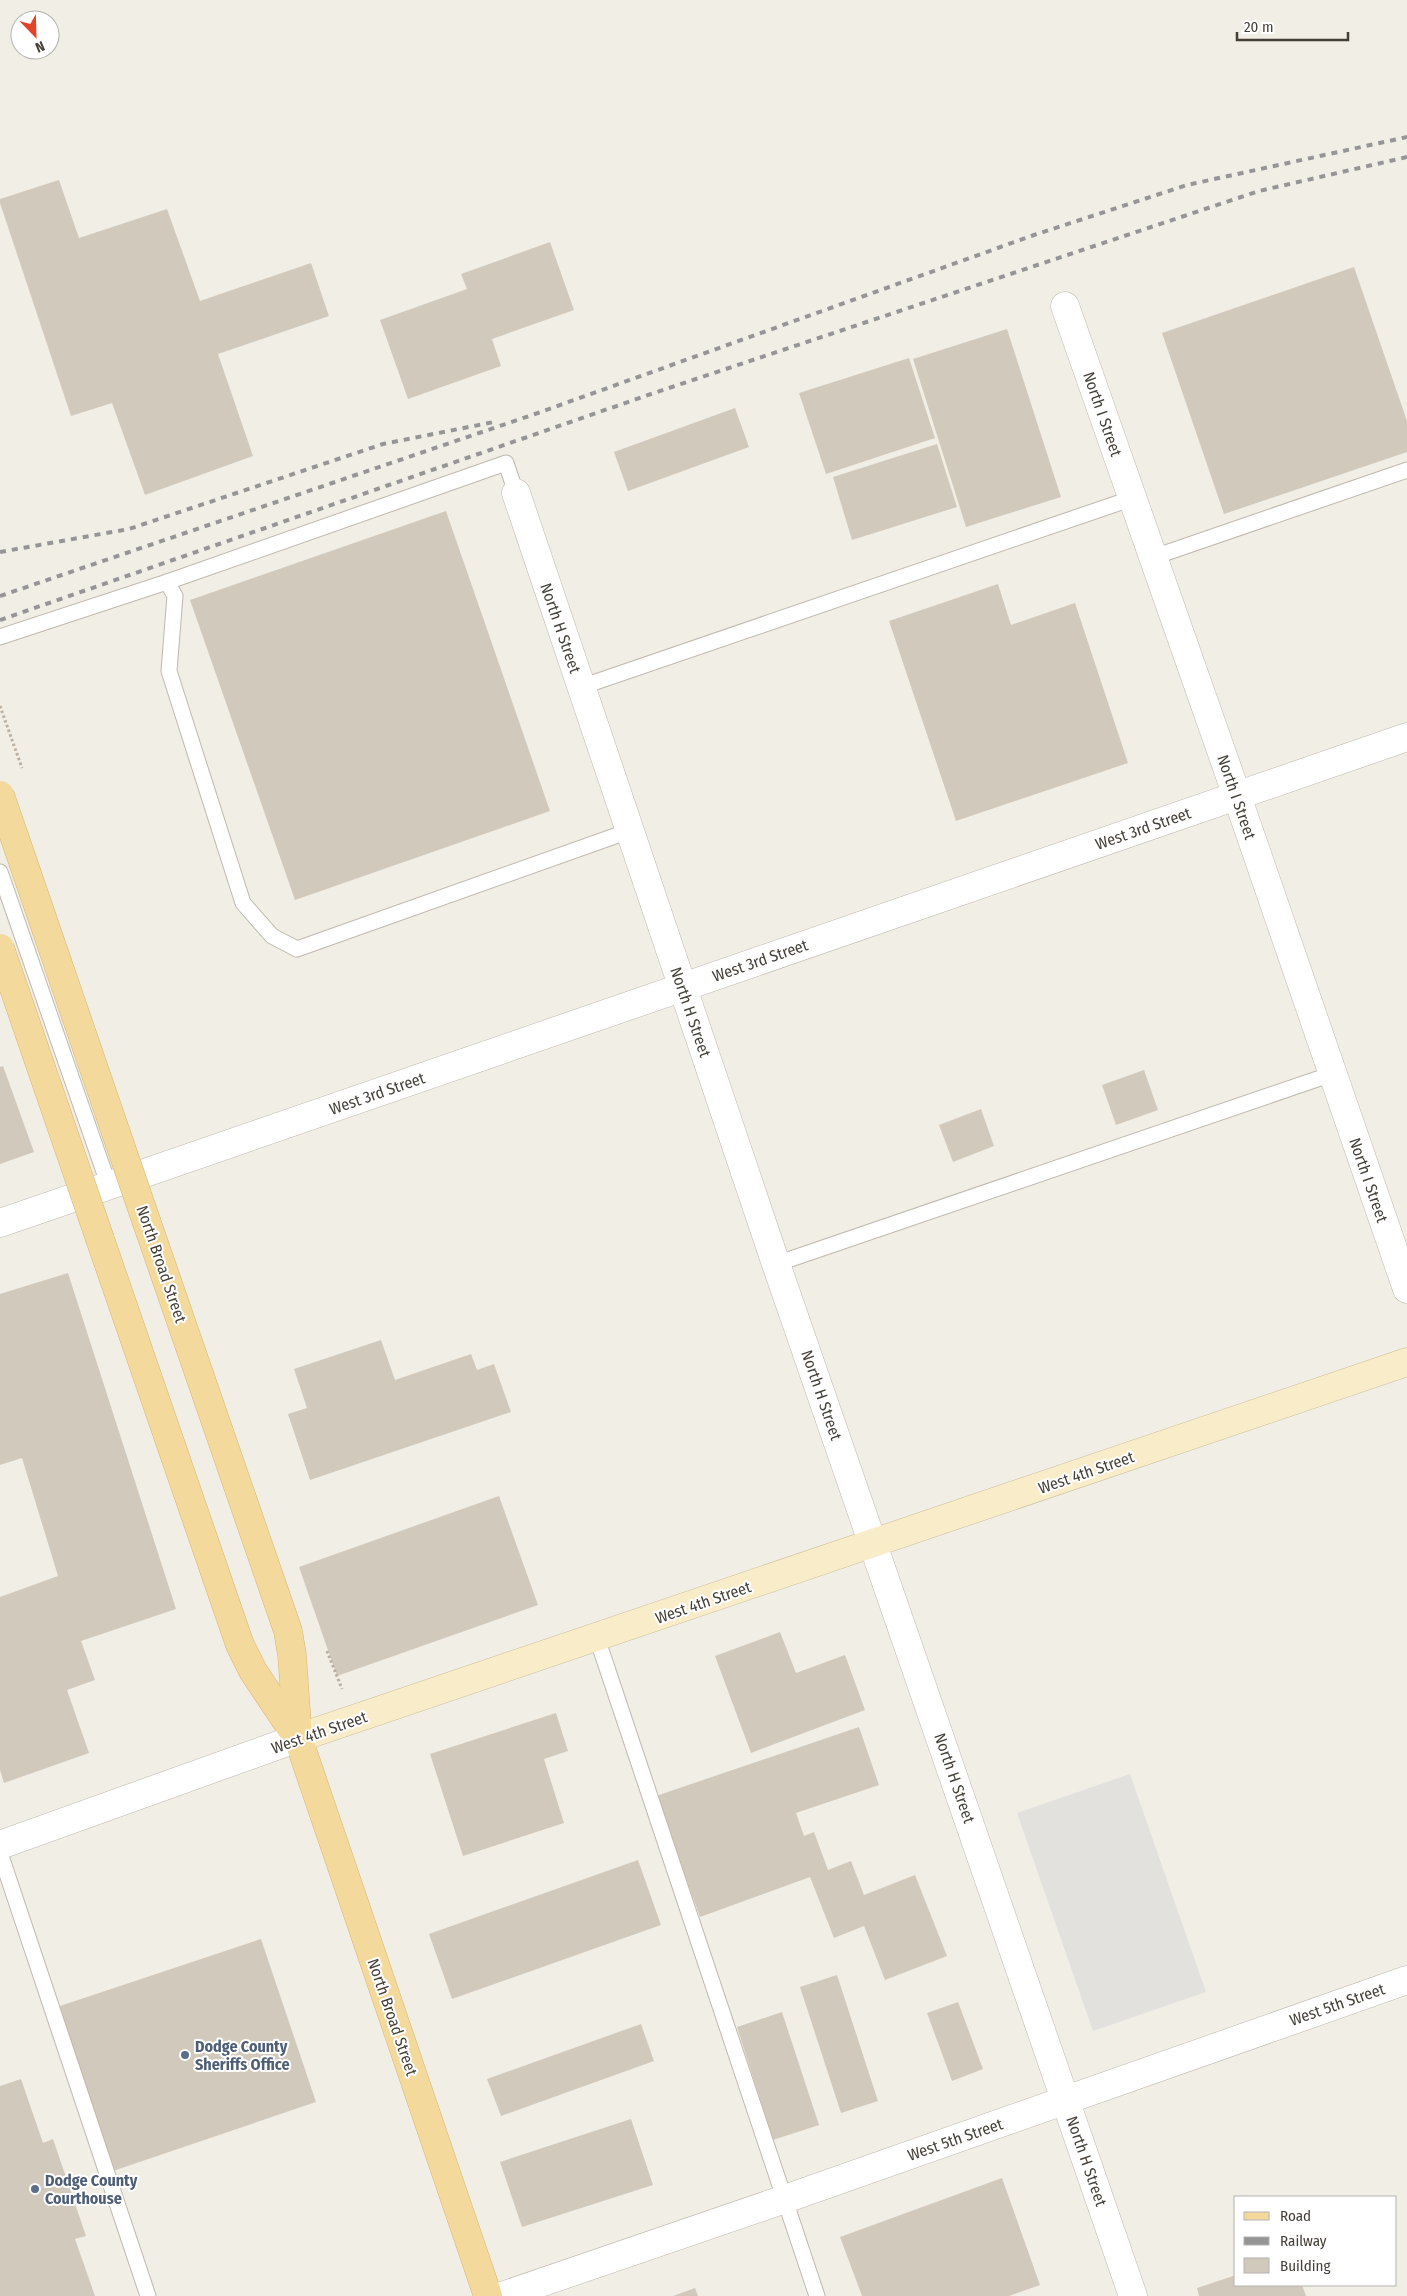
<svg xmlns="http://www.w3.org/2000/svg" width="1407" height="2296" viewBox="0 0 1407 2296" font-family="'Fira Sans Condensed',sans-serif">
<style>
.parking{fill:#e3e1de}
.building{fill:#d2c9bd}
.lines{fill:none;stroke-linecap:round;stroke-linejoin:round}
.lane-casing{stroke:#bfb8ad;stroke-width:17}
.street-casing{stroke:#bfb8ad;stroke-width:29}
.secondary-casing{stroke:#ccbe9a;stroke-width:29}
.primary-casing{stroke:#d7b56f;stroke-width:29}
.path{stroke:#bcb09d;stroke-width:3;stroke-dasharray:2.5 2.5;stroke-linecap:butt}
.lane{stroke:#fff;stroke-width:15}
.street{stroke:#fff;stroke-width:28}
.secondary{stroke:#f9ecc9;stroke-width:28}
.primary{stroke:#f4d99d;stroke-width:28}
.rail{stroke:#959595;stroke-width:4;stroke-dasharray:6 6;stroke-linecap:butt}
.primary-bridge-casing{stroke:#d7b56f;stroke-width:29;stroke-linecap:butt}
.path-bridge{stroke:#bcb09d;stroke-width:3;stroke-dasharray:2.5 2.5;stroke-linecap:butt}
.primary-bridge{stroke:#f4d99d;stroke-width:28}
.service-dot{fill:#5c6f8a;stroke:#fff;stroke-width:2}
.labels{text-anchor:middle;stroke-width:4;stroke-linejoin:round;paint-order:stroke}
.street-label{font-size:16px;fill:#433e36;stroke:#fff}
.service-label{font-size:16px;font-weight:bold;fill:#4e5e75;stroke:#fff;text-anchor:start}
</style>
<rect width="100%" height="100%" fill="#f1eee6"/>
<path class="parking" d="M1130,1774L1206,1992L1093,2031L1017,1813Z"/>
<g class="building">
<path d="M59,180L79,238L167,209L200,301L311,263L329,316L218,354L253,456L145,495L112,403L71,416L0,203V199Z"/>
<path d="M550,242L574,310L492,339L501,366L408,399L380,320L467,289L461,274Z"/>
<path d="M1354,267L1407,421V452L1224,514L1162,333Z"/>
<path d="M1007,329L1061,497L966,527L913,359Z"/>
<path d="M909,358L935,438L826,474L799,393Z"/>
<path d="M735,408L749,447L628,491L614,452Z"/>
<path d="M937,444L957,507L852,540L833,477Z"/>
<path d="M446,511L550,811L295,900L190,600Z"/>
<path d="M998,584L1011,625L1075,603L1128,763L956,821L889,621Z"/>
<path d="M3,1066L34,1152L0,1164V1067Z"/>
<path d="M1144,1070L1158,1110L1116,1125L1102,1085Z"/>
<path d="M981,1109L994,1146L953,1162L939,1125Z"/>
<path d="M68,1273L176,1609L81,1641L95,1680L67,1690L89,1753L4,1783L0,1770V1597L58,1576L22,1458L0,1465V1294Z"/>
<path d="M381,1340L395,1380L471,1354L477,1370L494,1364L511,1412L310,1480L288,1414L307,1408L294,1369Z"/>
<path d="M499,1496L538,1605L337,1676L299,1567Z"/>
<path d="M780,1632L796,1673L845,1655L865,1710L751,1753L715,1656Z"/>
<path d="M556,1713L568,1751L544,1759L564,1823L463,1856L430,1754Z"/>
<path d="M859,1727L879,1785L796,1813L804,1836L814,1832L828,1870L851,1861L864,1895L915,1875L947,1956L885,1980L864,1926L834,1938L810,1877L700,1917L656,1796Z"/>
<path d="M638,1860L661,1925L452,1999L429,1934Z"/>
<path d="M261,1939L316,2102L110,2172L54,2008Z"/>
<path d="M837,1975L878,2101L841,2113L800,1987Z"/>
<path d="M958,2002L983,2069L952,2081L927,2013Z"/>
<path d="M782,2012L819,2125L773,2140L737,2027Z"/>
<path d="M641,2024L654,2061L501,2116L487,2079Z"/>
<path d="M21,2079L43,2143L53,2139L86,2236L75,2239L95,2296H0V2086Z"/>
<path d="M631,2119L653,2185L522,2227L500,2162Z"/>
<path d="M1002,2178L1040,2285L1009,2296H862L840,2237Z"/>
<path d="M1236,2275V2285H1302L1306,2296H1199L1197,2288Z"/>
<path d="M695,2288L698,2296H673Z"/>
</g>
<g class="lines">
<defs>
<g id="lane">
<path d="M1154,557L1407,470"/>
<path d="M167,582L175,596L169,671L243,903L272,936L297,949L629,831"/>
<path d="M0,637L167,582L506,463L516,493"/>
<path d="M581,687L1133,498"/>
<path d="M0,872L109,1186"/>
<path d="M776,1264L1332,1074"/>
<path d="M597,1638L817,2296"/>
<path d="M0,1853L148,2296"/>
</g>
<g id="street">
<path d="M1065,306L1237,796L1407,1289"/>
<path d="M516,493L776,1264L1133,2296"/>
<path d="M0,1223L1407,737"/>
<path d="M0,1845L298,1738"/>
<path d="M502,2296L785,2199L1407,1980"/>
</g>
<path id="secondary" d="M298,1738L1407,1362"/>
<g id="primary">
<path d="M147,1223L288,1631L292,1655L298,1738L488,2296"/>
<path d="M100,1239L240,1645L253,1671L297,1737"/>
</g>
</defs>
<use href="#lane" class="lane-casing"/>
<use href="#street" class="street-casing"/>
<use href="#secondary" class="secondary-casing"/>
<use href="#primary" class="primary-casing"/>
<path class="path" d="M327,1651L342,1689"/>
<use href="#lane" class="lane"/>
<use href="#street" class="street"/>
<use href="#secondary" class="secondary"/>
<use href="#primary" class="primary"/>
<g class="rail">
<path d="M0,552L129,529L383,444L494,422"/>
<path d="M0,596L535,414L1034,235L1187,185L1407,137"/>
<path d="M0,620L654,393L1259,191L1407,157"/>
</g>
<defs>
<g id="primary-bridge">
<path d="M0,795L147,1223"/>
<path d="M0,948L100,1239"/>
</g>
</defs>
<use href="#primary-bridge" class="primary-bridge-casing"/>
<path class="path-bridge" d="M0,706L22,768"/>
<use href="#primary-bridge" class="primary-bridge"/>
</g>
<g class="service-dot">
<circle cx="185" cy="2055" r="5"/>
<circle cx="35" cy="2189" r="5"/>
</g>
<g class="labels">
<g class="street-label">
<text transform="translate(1103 414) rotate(71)" y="6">North I Street</text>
<text transform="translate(561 628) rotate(71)" y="6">North H Street</text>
<text transform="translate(1237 797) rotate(71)" y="6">North I Street</text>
<text transform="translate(1143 828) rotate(-19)" y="6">West 3rd Street</text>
<text transform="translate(760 960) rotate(-19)" y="6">West 3rd Street</text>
<text transform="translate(691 1012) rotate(71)" y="6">North H Street</text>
<text transform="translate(377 1093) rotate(-19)" y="6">West 3rd Street</text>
<text transform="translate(1369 1180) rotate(71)" y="6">North I Street</text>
<text transform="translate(162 1264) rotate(71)" y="6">North Broad Street</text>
<text transform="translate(822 1395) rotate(71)" y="6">North H Street</text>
<text transform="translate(1086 1472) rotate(-19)" y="6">West 4th Street</text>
<text transform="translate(703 1602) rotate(-19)" y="6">West 4th Street</text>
<text transform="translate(319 1732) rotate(-19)" y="6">West 4th Street</text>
<text transform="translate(955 1778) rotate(71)" y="6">North H Street</text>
<text transform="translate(1337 2004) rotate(-19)" y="6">West 5th Street</text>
<text transform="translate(393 2017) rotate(71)" y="6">North Broad Street</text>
<text transform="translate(955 2139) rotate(-19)" y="6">West 5th Street</text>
<text transform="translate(1087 2161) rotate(71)" y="6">North H Street</text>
</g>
<g class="service-label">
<text x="195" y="2052">Dodge County<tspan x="195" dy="18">Sheriffs Office</tspan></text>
<text x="45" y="2186">Dodge County<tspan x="45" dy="18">Courthouse</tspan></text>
</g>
</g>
<rect x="1234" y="2196" width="162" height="90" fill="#ffffff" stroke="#b4b2af"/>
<rect x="1244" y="2212" width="25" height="8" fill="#f4d99d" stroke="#b4b2af"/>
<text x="1280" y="2221" font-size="15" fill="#433e36">Road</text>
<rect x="1244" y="2237" width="25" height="8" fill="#959595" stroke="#b4b2af"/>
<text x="1280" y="2246" font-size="15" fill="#433e36">Railway</text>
<rect x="1244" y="2258" width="25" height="15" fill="#d2c9bd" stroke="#b4b2af"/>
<text x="1280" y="2271" font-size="15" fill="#433e36">Building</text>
<g transform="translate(35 35) rotate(157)"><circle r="24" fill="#ffffff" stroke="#b4b2af"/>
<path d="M0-4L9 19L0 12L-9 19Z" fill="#e3432b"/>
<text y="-8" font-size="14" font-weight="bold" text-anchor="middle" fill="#433e36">N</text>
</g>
<path d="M1237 32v8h111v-8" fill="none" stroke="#433e36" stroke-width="2.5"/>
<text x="1244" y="32" font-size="15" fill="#433e36" stroke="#ffffff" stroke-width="4" paint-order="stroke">20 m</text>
</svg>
